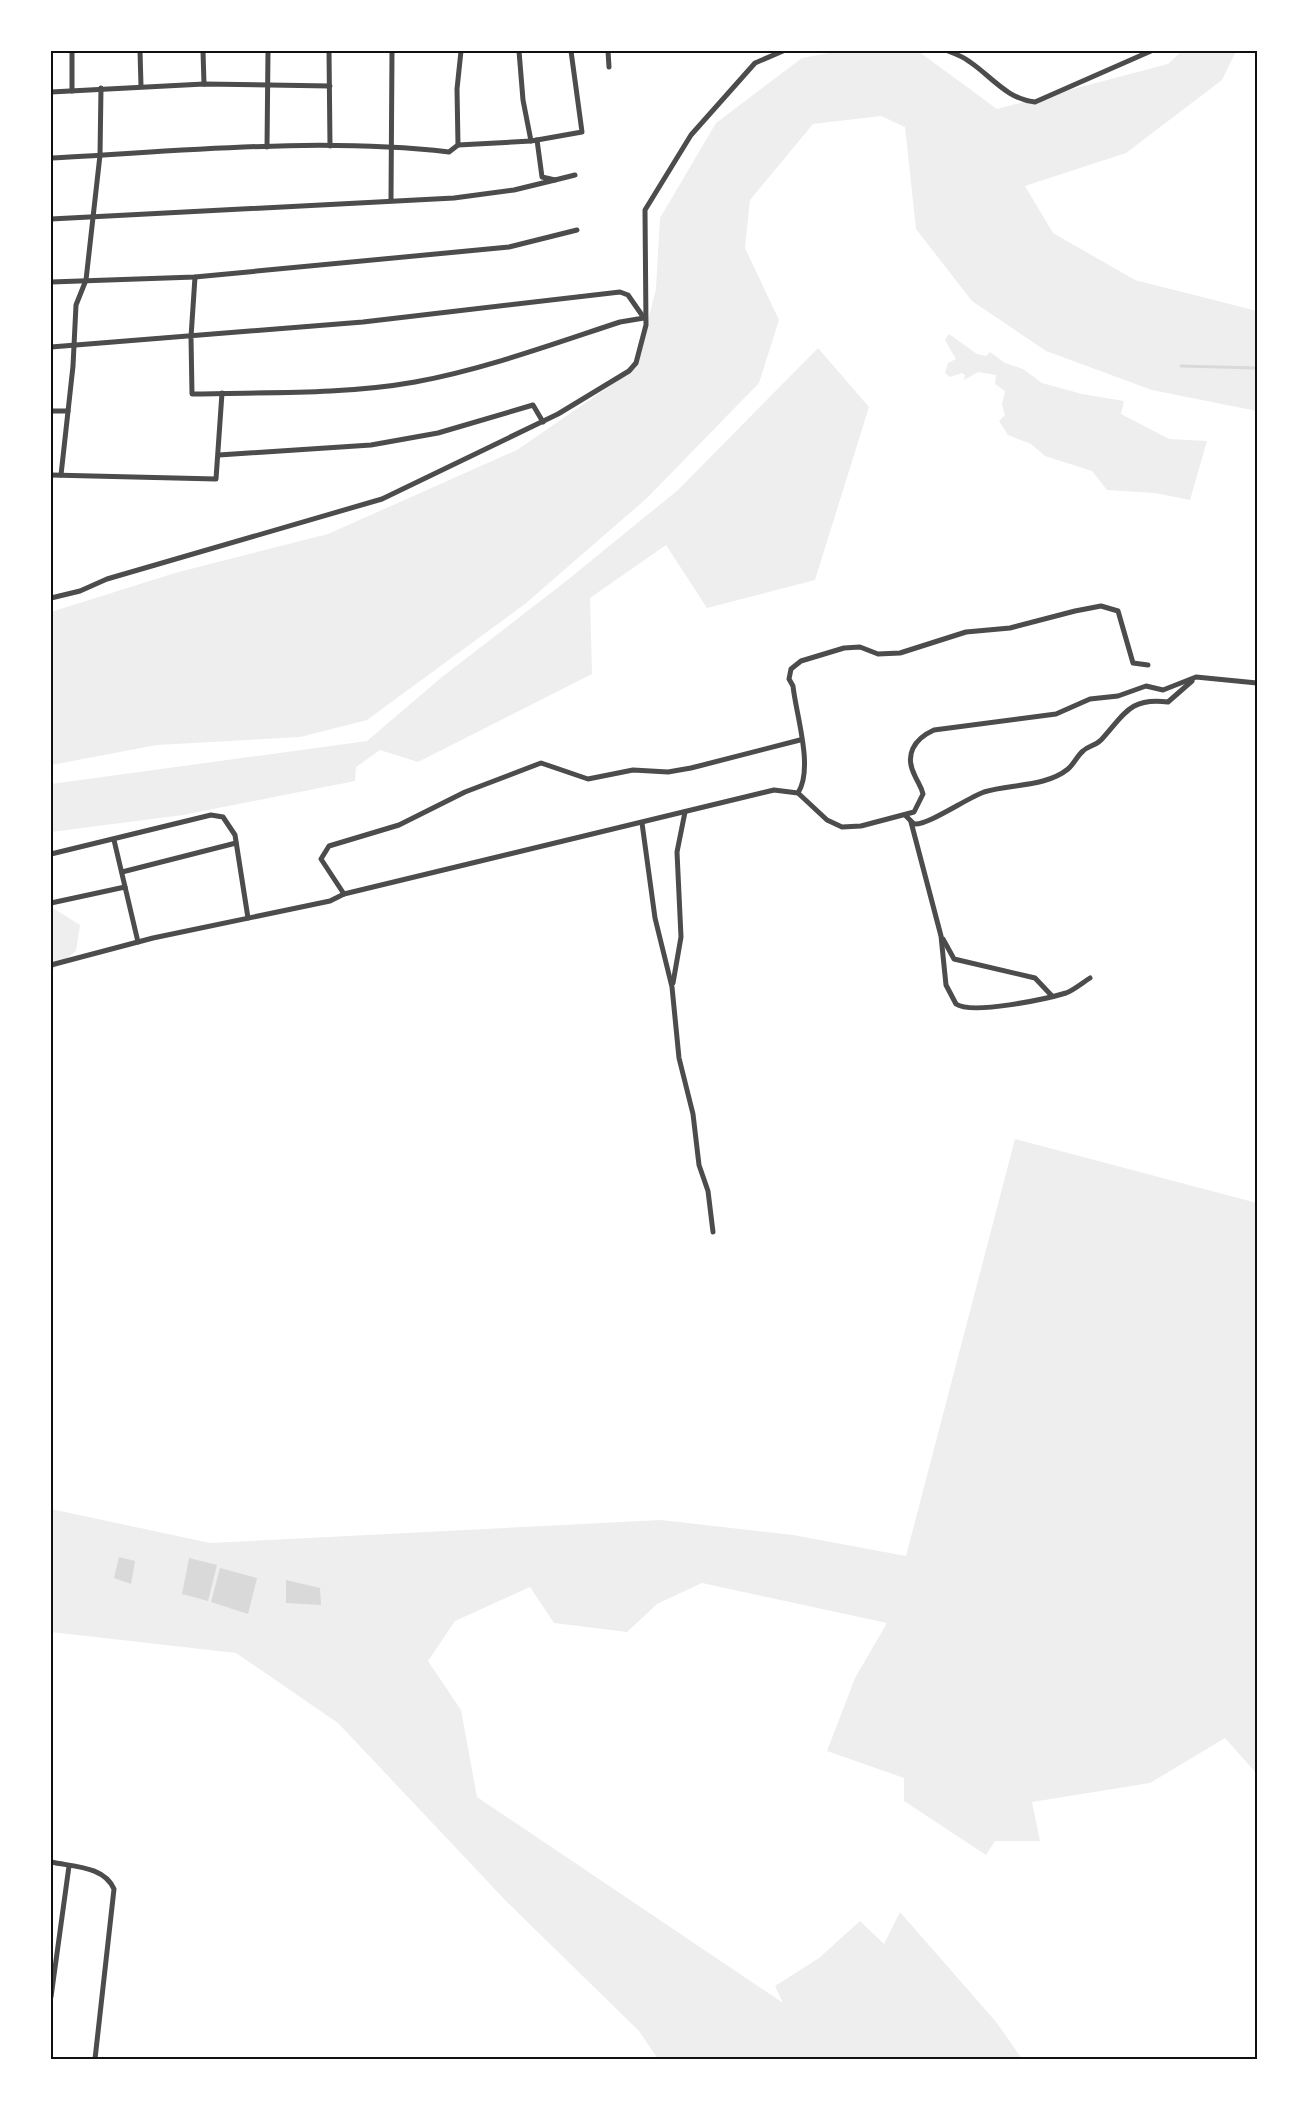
<svg xmlns="http://www.w3.org/2000/svg" width="1308" height="2110" viewBox="0 0 1308 2110" font-family="Karla,sans-serif">
<style>
.green{fill:#eee}
.water{fill:#d9d9d9}
.lines{fill:none;stroke-linecap:round;stroke-linejoin:round}
.stream{stroke:#d9d9d9;stroke-width:3}
.minor{stroke:#4c4c4c;stroke-width:5}
.neatline{fill:none;stroke:#111;stroke-width:2}
</style>
<rect width="100%" height="100%" fill="#fff"/>
<g class="green">
<path d="M840,51H918L997,109L1168,64L1182,51H1236L1222,80L1126,153L1025,186L1053,233L1135,280L1257,311V411L1152,390L1046,351L972,301L916,229L905,127L881,116L813,124L750,200L745,248L779,320L759,383L647,498L525,604L367,720L300,737L157,745L51,765V612L175,573L328,534L517,450L636,368L656,289L660,218L716,123L802,58Z"/>
<path d="M949,334L977,354L986,356L990,352L1005,363L1023,369L1042,383L1082,394L1124,401L1121,414L1169,439L1207,441L1190,500L1155,493L1107,490L1092,471L1045,456L1031,444L1008,435L999,421L1005,415L1002,405L1005,391L995,384L996,375L978,372L964,380L965,375L962,373L950,377L945,373L948,363L956,359L945,340Z"/>
<path d="M818,348L869,407L815,580L707,608L666,545L590,598L592,674L418,762L380,750L356,767L355,781L183,815L51,832V784L367,741L442,677L565,582L678,490Z"/>
<path d="M51,907L80,925L76,951L51,971Z"/>
<path d="M1015,1139L1257,1203V1774L1225,1738L1150,1783L1032,1802L1040,1841H995L986,1855L904,1801V1778L827,1751L855,1678L887,1623L702,1583L657,1604L627,1632L554,1623L530,1587L455,1621L428,1661L461,1710L477,1797L783,2003L775,1986L819,1958L860,1921L884,1944L900,1912L997,2023L1022,2059H658L639,2031L506,1901L338,1723L236,1653L51,1632V1509L210,1543L661,1520L793,1535L906,1556Z"/>
</g>
<g class="water">
<path d="M119,1557L135,1561L131,1584L114,1578Z"/>
<path d="M189,1558L217,1565L208,1601L182,1594Z"/>
<path d="M220,1568L257,1578L248,1614L211,1602Z"/>
<path d="M286,1580L320,1588L321,1605L286,1603Z"/>
</g>
<g class="lines">
<path class="stream" d="M1181,366L1257,368"/>
<g class="minor">
<path d="M72,51V91"/>
<path d="M140,51L141,86"/>
<path d="M203,51L204,84"/>
<path d="M329,51L330,146"/>
<path d="M519,51L523,100L531,141L537,140L542,177L555,180L575,175"/>
<path d="M608,51L609,67"/>
<path d="M948,51C956,54 964,57 970,62C992,77 1007,99 1035,102L1151,51"/>
<path d="M51,92L204,84L330,86"/>
<path d="M537,140L582,132L571,51"/>
<path d="M458,145L457,89L461,51"/>
<path d="M267,147L268,51"/>
<path d="M51,158C183,151 317,137 449,152L458,145L531,141"/>
<path d="M391,199L392,51"/>
<path d="M51,219L454,198L514,190L555,180"/>
<path d="M51,282L195,277L509,247L577,230"/>
<path d="M51,347L363,322L620,292L628,295L644,318L620,322C553,344 485,369 415,382C342,395 265,392 192,394L191,337L195,277"/>
<path d="M51,411H68"/>
<path d="M219,455L371,445L438,433L533,405L543,422"/>
<path d="M51,475L216,479L222,393"/>
<path d="M61,475L73,366L76,305L86,280L100,155L101,88"/>
<path d="M51,598L80,591L107,579L382,499L558,414L629,371L636,363L646,325L645,210L691,135L755,63L783,51"/>
<path d="M798,793C814,768 796,715 793,686L789,679L791,669L801,661L844,648L860,647L878,654L900,653L966,632L1010,628L1075,611L1101,606L1118,611L1133,663L1148,665"/>
<path d="M905,815L914,824C927,826 967,798 984,792C1010,784 1046,787 1068,769C1074,764 1077,756 1083,751C1088,746 1095,746 1101,740C1124,715 1129,697 1168,702L1192,681"/>
<path d="M911,822L941,936L946,985L956,1004C972,1015 1046,999 1066,993C1074,990 1082,983 1090,978"/>
<path d="M642,823L655,918L672,987L679,1058L693,1114L699,1165L708,1191L713,1232"/>
<path d="M114,840L138,942"/>
<path d="M51,854L211,815L223,817L235,835L248,918"/>
<path d="M122,872L236,843"/>
<path d="M344,894L321,859L329,846L399,825L465,792L541,763L588,779L633,770L668,772L691,768L800,740"/>
<path d="M51,903L125,887"/>
<path d="M943,939L954,959L1035,978L1052,996"/>
<path d="M51,965L153,938L330,901L344,894L774,790L798,793L827,820L842,827L861,826L914,812L923,794C921,786 918,783 915,776C904,755 914,739 934,730L1056,714L1090,699L1118,696L1146,686L1163,690L1196,677L1257,683"/>
<path d="M673,983L681,937L677,852L685,812"/>
<path d="M51,1862C74,1867 104,1866 114,1889L95,2059"/>
<path d="M51,1997L69,1866"/>
</g>
</g>
<rect width="1308" height="2110" fill="none" stroke="#ffffff" stroke-width="105"/>
<rect x="52" y="52" width="1204" height="2006" class="neatline"/>
</svg>
